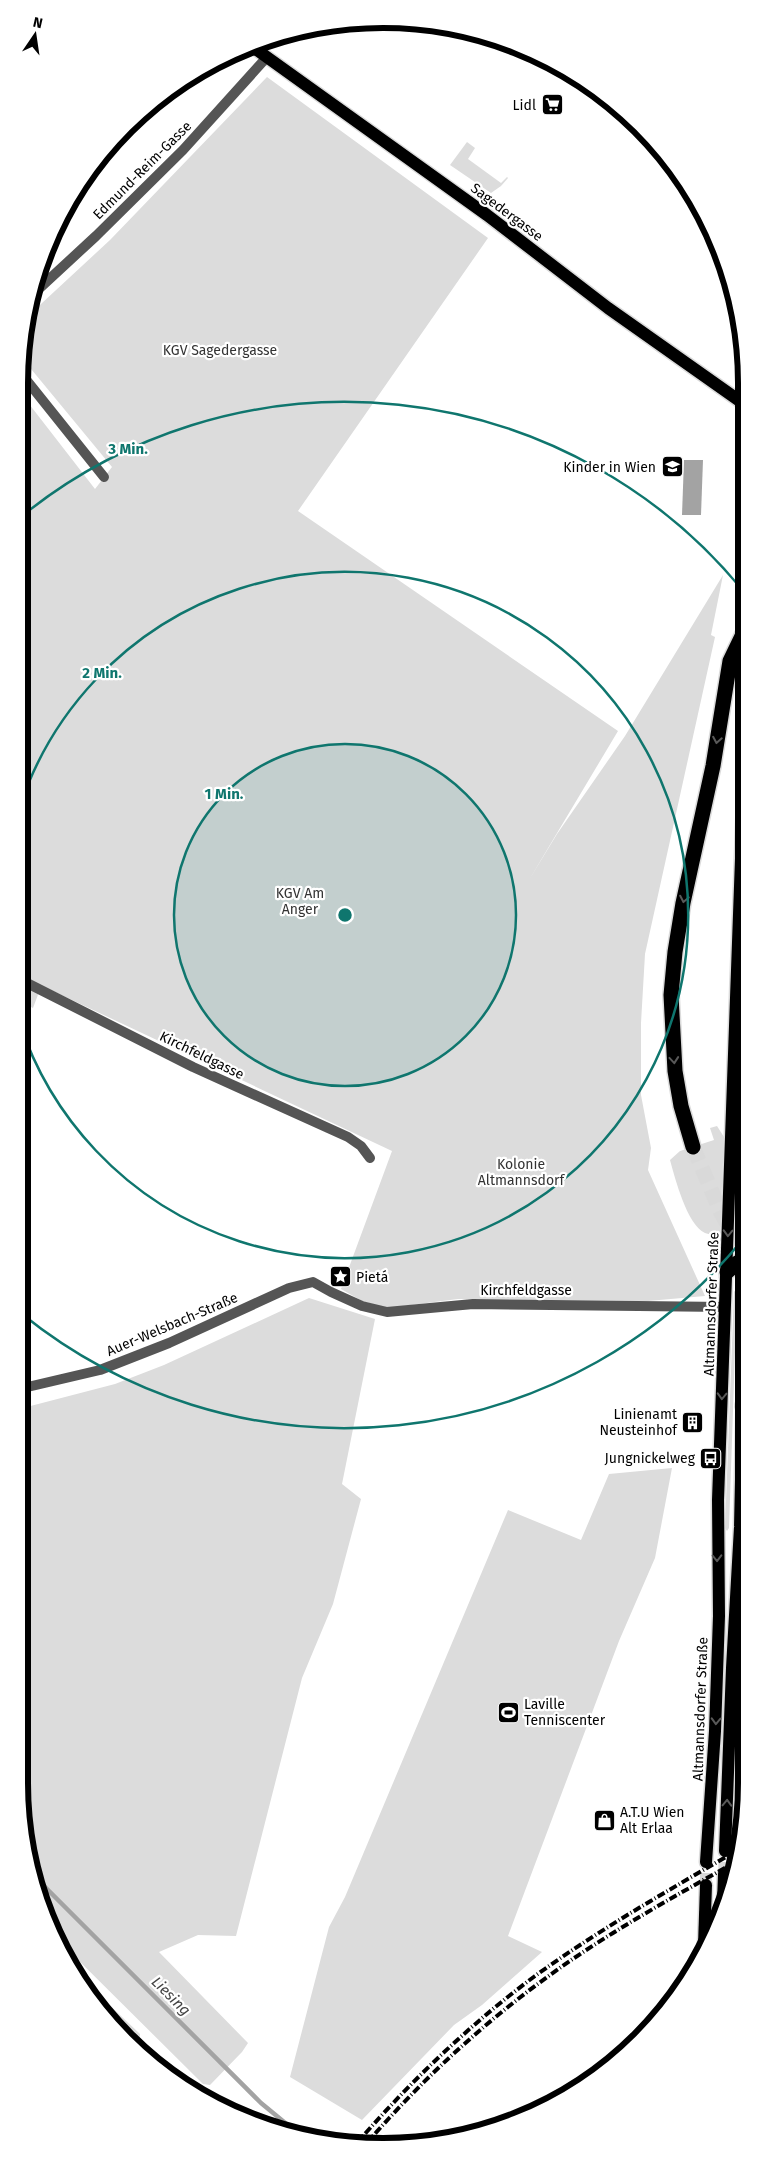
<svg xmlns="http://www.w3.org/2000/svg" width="766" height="2165" viewBox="0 0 766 2165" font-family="'Fira Sans',sans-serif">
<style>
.green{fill:#dcdcdc}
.water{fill:#a3a3a3}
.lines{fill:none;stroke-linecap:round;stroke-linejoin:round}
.stream{stroke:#a3a3a3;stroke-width:4.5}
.primary-tunnel{stroke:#d9d9d9;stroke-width:12;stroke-dasharray:12 6;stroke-linecap:butt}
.highway-tunnel{stroke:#d9d9d9;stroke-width:15;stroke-dasharray:15 8;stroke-linecap:butt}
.primary-casing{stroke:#dbdbdb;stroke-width:15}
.highway-casing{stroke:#dbdbdb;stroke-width:18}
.street{stroke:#555;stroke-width:10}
.primary{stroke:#000;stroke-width:12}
.highway{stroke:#000;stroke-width:15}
.rail{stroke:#000;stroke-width:4;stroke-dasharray:8 2.5 1 2.5;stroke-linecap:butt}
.oneway{stroke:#595959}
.ring{fill:none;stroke:#0f766e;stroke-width:2.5}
.labels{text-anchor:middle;stroke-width:4.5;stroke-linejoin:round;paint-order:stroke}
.poi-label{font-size:14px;fill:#000;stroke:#fff;text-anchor:end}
.street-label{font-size:14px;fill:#000;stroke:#fff}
.park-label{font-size:14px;fill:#333;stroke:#fff}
.water-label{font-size:15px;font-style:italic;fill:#444;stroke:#fff}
.rim{fill:none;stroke:#000;stroke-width:6}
.centre{fill:#0f766e;stroke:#fff;stroke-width:2.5}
.ring-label{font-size:15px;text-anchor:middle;font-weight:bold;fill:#0f766e;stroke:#fff;stroke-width:4.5;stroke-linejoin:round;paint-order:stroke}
</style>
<rect width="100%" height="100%" fill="#fff"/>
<g class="green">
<path d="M267,77L488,238L298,511L618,731L529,880L557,834L625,736L723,575L711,635L715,637L645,954L641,1023V1095L651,1148L648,1170L705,1296L648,1301L458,1299L387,1308L362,1301L341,1289L392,1151L19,975V391L95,489L112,467L22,358L28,316L110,240Z"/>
<path d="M467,142L475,148L468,159L501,183L507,177L508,178L501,186L491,193L450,165Z"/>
<path d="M19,983L39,992L33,1008L19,1001Z"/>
<path d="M717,1126L724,1137L720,1234C716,1234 709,1235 705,1233C687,1225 675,1178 670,1160L680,1151L714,1140L710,1128Z"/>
<path d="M734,1291L737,1293L729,1528L727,1531L725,1528Z"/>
<path d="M309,1298L375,1319L342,1484L361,1499L333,1604L302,1678L236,1936L198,1935L159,1952L248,2043L242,2052L210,2085L203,2084L58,1940C8,1859 19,1737 19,1644C19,1566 19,1487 19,1409L115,1384L164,1365Z"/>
<path d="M672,1468L655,1558L619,1641L508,1936L542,1952L482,2005L454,2025L362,2120L290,2077L329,1927L345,1897L508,1510L581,1540L609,1474Z"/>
<path d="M83,1980L140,2034V2051L109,2022Z"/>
</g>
<path class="water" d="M684,460H703L701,515H682Z"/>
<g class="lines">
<path class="stream" d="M33,1875L261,2103L295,2131"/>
<g class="primary-tunnel">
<path d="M724,1874L725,1851"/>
<path d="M706,1885V1862"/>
</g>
<path class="highway-tunnel" d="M693,1147L721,1213L746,1256"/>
<defs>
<g id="primary">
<path d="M250,45L487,215L608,308L744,404"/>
<path d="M725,1851L732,1668L740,1527L746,1242"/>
<path d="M706,1862L715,1731L719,1616L718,1500L745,747"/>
<path d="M723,1902L724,1874"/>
<path d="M704,1945L706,1885"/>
</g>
<g id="highway">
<path d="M693,1147L681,1106L675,1071L671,995L675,952L683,903L713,766L730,661L745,630"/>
<path d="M727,1272L737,1263L746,1258"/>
<path d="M743,1406L746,1396"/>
</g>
</defs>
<use href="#primary" class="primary-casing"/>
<use href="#highway" class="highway-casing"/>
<g class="street">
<path d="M30,297L96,236L183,150L267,57"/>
<path d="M20,372L104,477"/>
<path d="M19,979L193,1067L348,1137L361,1146L370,1158"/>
<path d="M19,1389L100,1370L169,1343L289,1288L313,1282L331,1292L362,1306L387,1312L473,1304L725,1307"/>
<path d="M736,1628L747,1663"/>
<path d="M747,1785V1776"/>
</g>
<use href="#primary" class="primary"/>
<use href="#highway" class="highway"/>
<g class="rail">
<path d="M356,2144C410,2082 469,2025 535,1976C600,1929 669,1890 738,1850"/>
<path d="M366,2144C437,2062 520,1990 613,1933C653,1908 695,1885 737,1861"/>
</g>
</g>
<defs><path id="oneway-chevron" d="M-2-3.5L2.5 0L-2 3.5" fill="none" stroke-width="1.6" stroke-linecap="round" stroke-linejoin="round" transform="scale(1.25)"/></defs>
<g class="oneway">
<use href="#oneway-chevron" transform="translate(717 740) rotate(100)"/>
<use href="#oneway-chevron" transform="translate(684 899) rotate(101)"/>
<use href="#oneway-chevron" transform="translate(674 1060) rotate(85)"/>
<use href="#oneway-chevron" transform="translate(728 1233) rotate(92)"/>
<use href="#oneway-chevron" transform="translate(722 1396) rotate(92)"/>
<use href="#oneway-chevron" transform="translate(717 1558) rotate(89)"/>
<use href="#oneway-chevron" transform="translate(716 1721) rotate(92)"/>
<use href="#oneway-chevron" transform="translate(727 1803) rotate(-88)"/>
</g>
<circle cx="345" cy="915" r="171" fill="#0f766e" fill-opacity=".12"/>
<g class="ring">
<circle cx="345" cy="915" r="171"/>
<path d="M19 809A343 343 0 1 1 19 1021"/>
<path d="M744 1238A514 514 0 0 1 22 1314M22 516A514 514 0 0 1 744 592"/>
</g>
<defs>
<symbol id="supermarket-square" viewBox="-11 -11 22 22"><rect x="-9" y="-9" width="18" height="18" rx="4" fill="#000" stroke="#fff"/><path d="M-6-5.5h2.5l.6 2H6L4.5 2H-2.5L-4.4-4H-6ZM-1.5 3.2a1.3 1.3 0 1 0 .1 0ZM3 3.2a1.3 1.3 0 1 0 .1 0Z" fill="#fff"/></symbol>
<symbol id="school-square" viewBox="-11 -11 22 22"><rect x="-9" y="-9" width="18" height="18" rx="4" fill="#000" stroke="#fff"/><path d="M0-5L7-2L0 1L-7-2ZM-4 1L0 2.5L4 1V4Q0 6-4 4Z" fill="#fff"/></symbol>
<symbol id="sight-square" viewBox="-11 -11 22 22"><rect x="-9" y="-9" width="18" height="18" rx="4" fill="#000" stroke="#fff"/><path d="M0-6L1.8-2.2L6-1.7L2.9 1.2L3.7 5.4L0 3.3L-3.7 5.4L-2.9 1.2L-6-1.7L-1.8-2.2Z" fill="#fff"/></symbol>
<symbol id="building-square" viewBox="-11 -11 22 22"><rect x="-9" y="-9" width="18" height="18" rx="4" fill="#000" stroke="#fff"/><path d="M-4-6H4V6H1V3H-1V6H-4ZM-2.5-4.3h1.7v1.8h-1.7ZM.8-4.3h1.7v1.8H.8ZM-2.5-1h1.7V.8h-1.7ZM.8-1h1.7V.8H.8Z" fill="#fff"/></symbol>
<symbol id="bus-square" viewBox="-11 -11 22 22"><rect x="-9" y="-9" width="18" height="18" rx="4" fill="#000" stroke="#fff"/><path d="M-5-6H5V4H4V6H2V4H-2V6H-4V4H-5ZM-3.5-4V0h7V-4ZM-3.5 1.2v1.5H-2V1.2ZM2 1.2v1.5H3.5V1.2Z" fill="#fff"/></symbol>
<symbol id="stadium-square" viewBox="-11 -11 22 22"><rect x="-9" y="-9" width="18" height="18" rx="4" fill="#000" stroke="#fff"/><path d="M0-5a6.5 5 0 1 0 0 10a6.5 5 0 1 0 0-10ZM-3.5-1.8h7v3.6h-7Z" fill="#fff"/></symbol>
<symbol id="shop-square" viewBox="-11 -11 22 22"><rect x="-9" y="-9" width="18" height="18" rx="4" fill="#000" stroke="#fff"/><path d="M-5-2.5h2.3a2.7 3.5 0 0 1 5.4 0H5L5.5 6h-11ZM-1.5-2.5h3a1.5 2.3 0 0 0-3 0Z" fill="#fff"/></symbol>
</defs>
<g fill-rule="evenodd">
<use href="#supermarket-square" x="540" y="92" width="25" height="25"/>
<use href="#school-square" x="660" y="454" width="25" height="25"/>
<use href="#sight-square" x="328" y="1264" width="25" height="25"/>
<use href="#building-square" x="680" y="1410" width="25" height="25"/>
<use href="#bus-square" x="698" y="1446" width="25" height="25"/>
<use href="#stadium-square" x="496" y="1700" width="25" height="25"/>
<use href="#shop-square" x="592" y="1808" width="25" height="25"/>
</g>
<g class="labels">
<g class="poi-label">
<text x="536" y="110">Lidl</text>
<text x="656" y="472">Kinder in Wien</text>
<text x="356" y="1282" text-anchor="start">Pietá</text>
<text x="677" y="1419">Linienamt<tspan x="677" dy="16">Neusteinhof</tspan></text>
<text x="695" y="1463">Jungnickelweg</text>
<text x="524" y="1709" text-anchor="start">Laville<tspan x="524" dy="16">Tenniscenter</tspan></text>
<text x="620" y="1817" text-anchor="start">A.T.U Wien<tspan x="620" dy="16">Alt Erlaa</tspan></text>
</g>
<g class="street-label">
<text transform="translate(142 170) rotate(-45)" y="5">Edmund-Reim-Gasse</text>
<text transform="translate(507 212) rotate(37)" y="5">Sagedergasse</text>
<text transform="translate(202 1055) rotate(26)" y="5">Kirchfeldgasse</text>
<text x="526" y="1295">Kirchfeldgasse</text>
<text transform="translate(711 1304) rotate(-88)" y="5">Altmannsdorfer Straße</text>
<text transform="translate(172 1324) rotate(-23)" y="5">Auer-Welsbach-Straße</text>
<text transform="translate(700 1709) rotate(-88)" y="5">Altmannsdorfer Straße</text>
</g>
<g class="park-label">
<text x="220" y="355">KGV Sagedergasse</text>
<text x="300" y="898">KGV Am<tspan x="300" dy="16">Anger</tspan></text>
<text x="521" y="1169">Kolonie<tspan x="521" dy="16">Altmannsdorf</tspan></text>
</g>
<g class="water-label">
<text transform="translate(171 1996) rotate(45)" y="5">Liesing</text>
</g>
</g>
<path d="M0 0H766V2165H0ZM383 28H383A355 355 0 0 1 738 383V1783A355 355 0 0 1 383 2138H383A355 355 0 0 1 28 1783V383A355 355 0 0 1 383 28Z" fill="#fff" fill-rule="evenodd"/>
<path class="rim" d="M383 28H383A355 355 0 0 1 738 383V1783A355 355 0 0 1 383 2138H383A355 355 0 0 1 28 1783V383A355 355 0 0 1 383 28Z"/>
<circle cx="345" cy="915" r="8" class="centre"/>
<g class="ring-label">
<text x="128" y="454">3 Min.</text>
<text x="102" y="678">2 Min.</text>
<text x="224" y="799">1 Min.</text>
</g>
<g transform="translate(35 35) rotate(13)" stroke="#ffffff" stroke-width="4" paint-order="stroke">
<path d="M0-4L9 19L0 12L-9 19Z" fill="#000000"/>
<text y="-8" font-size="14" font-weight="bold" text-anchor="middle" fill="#000000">N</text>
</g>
</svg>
